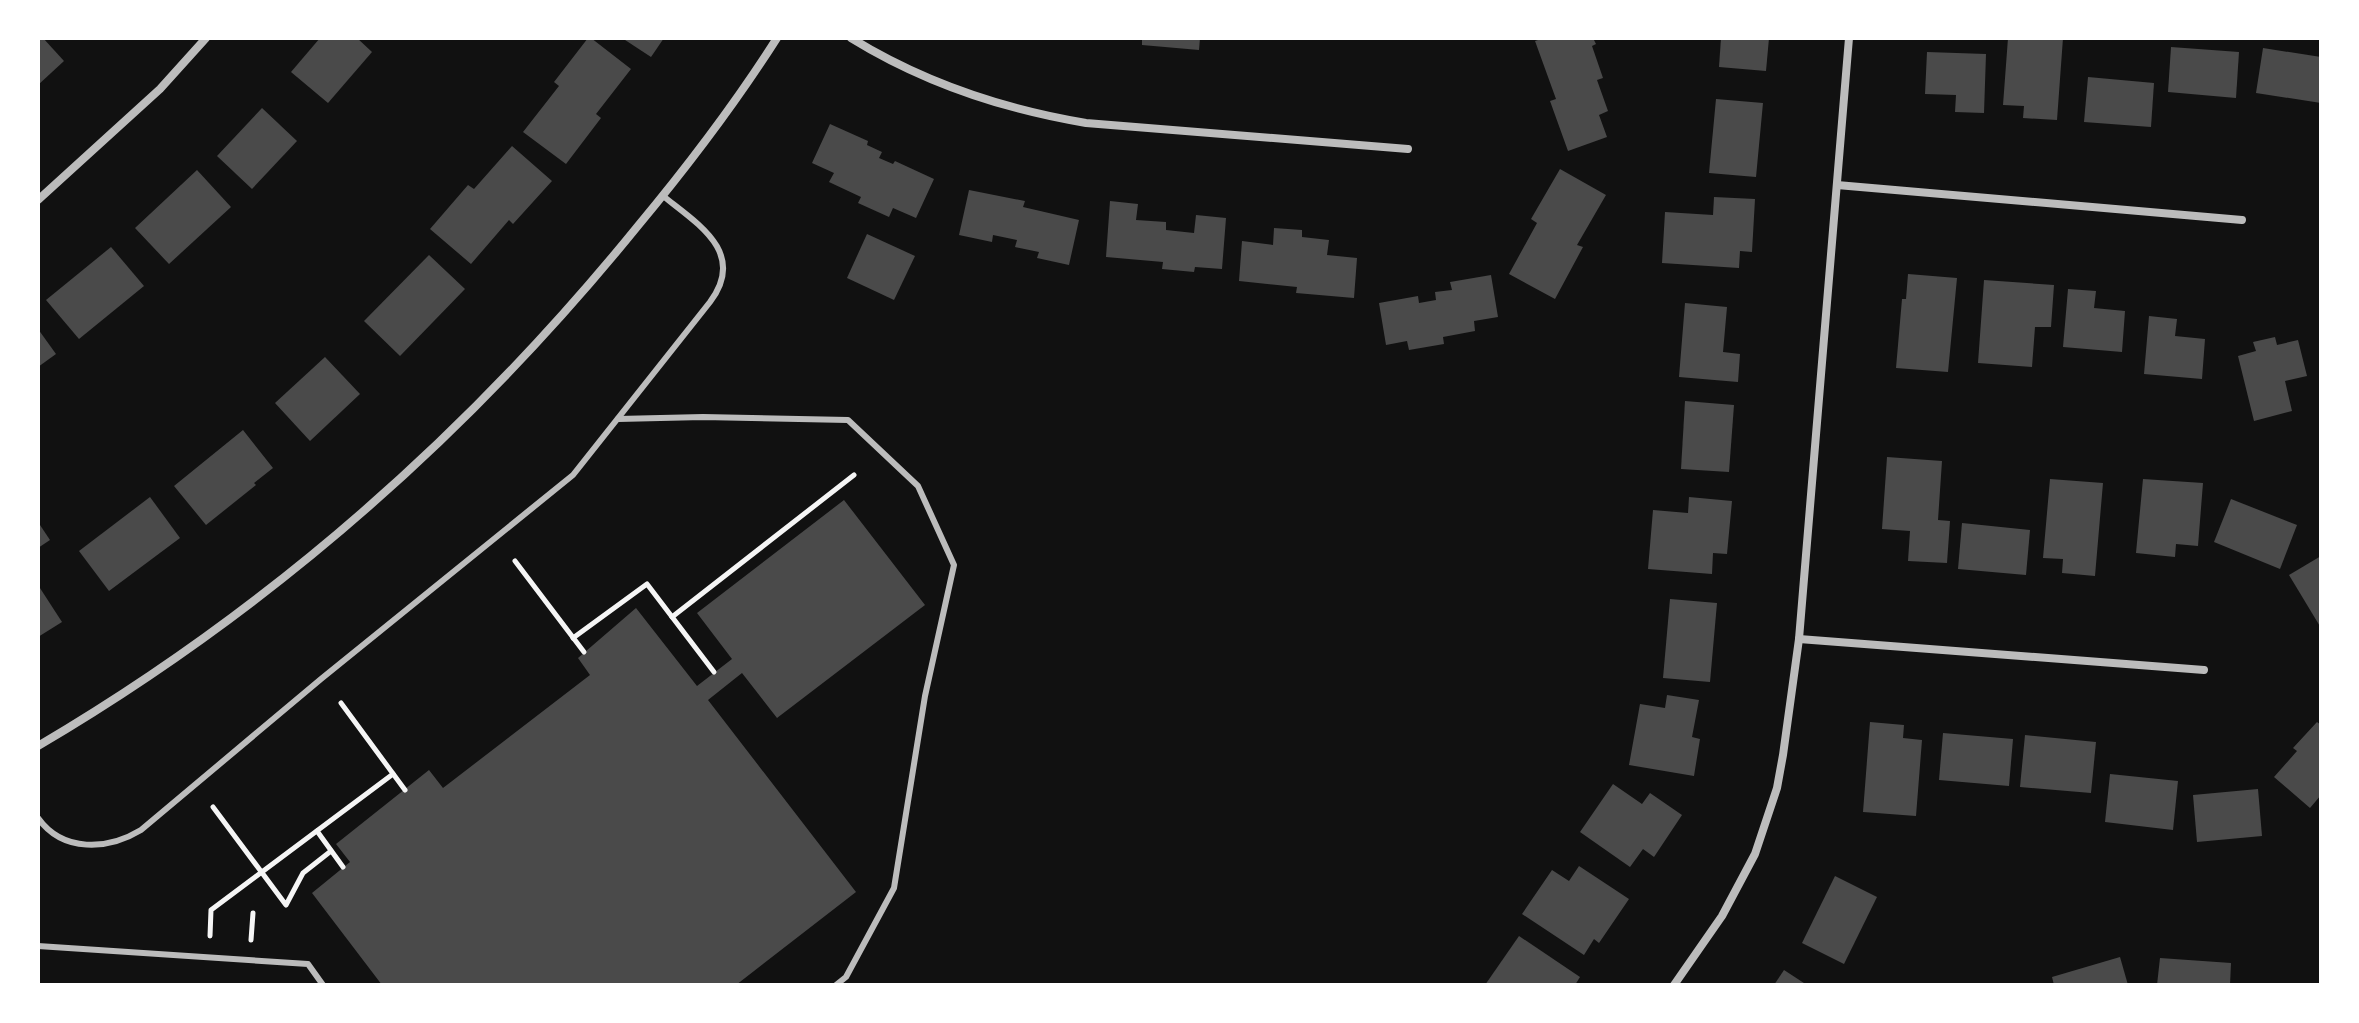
<svg xmlns="http://www.w3.org/2000/svg" width="2359" height="1023" viewBox="0 0 2359 1023" font-family="Poppins,sans-serif">
<style>
.building{fill:#4a4a4a}
.lines{fill:none;stroke-linecap:round;stroke-linejoin:round}
.path{stroke:#f5f5f5;stroke-width:5}
.service{stroke:#bcbcbc;stroke-width:6}
.minor{stroke:#bcbcbc;stroke-width:8}
</style>
<rect width="100%" height="100%" fill="#111"/>
<g class="building">
<path d="M38,38H43L64,61L38,85Z"/>
<path d="M320,38H357L372,52L328,103L291,72Z"/>
<path d="M588,38H591L631,69L596,114L601,118L566,164L523,132L559,86L554,82Z"/>
<path d="M622,38H664L651,57Z"/>
<path d="M1142,38H1200L1199,50L1142,45Z"/>
<path d="M1544,38H1593L1596,44L1592,46L1603,78L1597,80L1608,111L1599,115L1607,137L1568,151L1550,101L1556,99L1535,41Z"/>
<path d="M1721,38H1769L1766,71L1719,67Z"/>
<path d="M2008,38H2063L2057,120L2023,118L2024,106L2003,105Z"/>
<path d="M2171,47L2239,52L2236,98L2168,92Z"/>
<path d="M2263,48L2321,57V103L2256,93Z"/>
<path d="M1927,52L1986,54L1984,113L1955,112L1956,95L1925,94Z"/>
<path d="M2088,77L2154,83L2151,127L2084,122Z"/>
<path d="M1716,99L1763,103L1756,177L1709,173Z"/>
<path d="M262,108L297,141L252,189L217,156Z"/>
<path d="M830,124L868,141L867,145L882,152L879,158L893,164L895,161L934,179L916,218L893,208L889,217L858,203L861,197L829,182L834,173L812,163Z"/>
<path d="M512,146L552,181L513,224L509,220L471,264L430,229L468,185L474,189Z"/>
<path d="M1560,169L1606,195L1577,245L1583,247L1555,299L1509,274L1537,223L1531,219Z"/>
<path d="M197,170L231,207L169,264L135,228Z"/>
<path d="M969,190L1025,201L1023,207L1079,220L1069,265L1037,258L1039,252L1015,247L1017,240L993,235L992,242L959,235Z"/>
<path d="M1714,197L1755,199L1752,252L1740,251L1739,268L1662,263L1665,212L1713,215Z"/>
<path d="M1110,201L1138,204L1136,220L1166,222V230L1194,233L1196,215L1226,218L1222,269L1195,267L1194,272L1162,269L1163,262L1106,257Z"/>
<path d="M1274,228L1302,230V237L1329,240L1327,255L1357,258L1354,298L1296,293L1297,287L1239,281L1242,241L1273,245Z"/>
<path d="M867,234L915,256L894,300L847,278Z"/>
<path d="M111,247L144,286L79,339L46,300Z"/>
<path d="M429,255L465,289L400,356L364,321Z"/>
<path d="M1908,274L1957,278L1948,372L1896,368L1902,299H1906Z"/>
<path d="M1491,275L1498,317L1474,321L1475,331L1443,337L1444,344L1409,350L1407,341L1386,345L1379,303L1418,296L1419,303L1436,300L1435,292L1452,290L1450,282Z"/>
<path d="M1984,280L2054,285L2051,327H2035L2032,367L1978,363Z"/>
<path d="M2068,289L2096,291L2094,308L2125,311L2122,352L2063,347Z"/>
<path d="M1685,303L1727,307L1723,352L1740,354L1738,382L1679,377Z"/>
<path d="M2149,316L2177,319L2175,336L2205,339L2202,379L2144,374Z"/>
<path d="M38,329L56,354L38,367Z"/>
<path d="M2275,337L2277,345L2298,340L2307,376L2285,381L2292,411L2254,421L2238,356L2256,351L2253,342Z"/>
<path d="M325,357L360,394L310,441L275,403Z"/>
<path d="M1685,401L1734,405L1729,472L1681,469Z"/>
<path d="M243,430L273,468L254,483L256,485L206,525L174,486Z"/>
<path d="M1887,457L1942,461L1938,520L1950,521L1947,563L1908,561L1910,531L1882,529Z"/>
<path d="M2050,479L2103,483L2095,576L2062,573L2063,559L2043,558Z"/>
<path d="M2143,479L2203,483L2198,546L2176,544L2175,557L2136,553Z"/>
<path d="M150,497L180,538L109,591L79,551Z"/>
<path d="M1689,497L1732,501L1727,554L1713,553L1712,574L1648,569L1653,510L1688,513Z"/>
<path d="M2231,499L2297,525L2280,569L2214,542Z"/>
<path d="M844,500L925,605L777,718L742,673L708,700L856,892L736,985H382L312,893L350,862L336,844L429,770L443,788L590,675L578,658L636,608L697,686L732,659L697,613Z"/>
<path d="M38,522L50,540L38,548Z"/>
<path d="M1962,523L2030,530L2026,575L1958,569Z"/>
<path d="M2321,556V628L2289,575Z"/>
<path d="M38,585L62,622L38,637Z"/>
<path d="M1670,599L1717,603L1710,682L1663,678Z"/>
<path d="M1667,695L1699,700L1692,737L1700,739L1694,776L1629,765L1640,704L1665,708Z"/>
<path d="M1870,722L1904,725L1903,738L1922,740L1916,816L1863,812Z"/>
<path d="M2317,722L2321,725V795L2310,808L2274,777L2297,751L2293,748Z"/>
<path d="M1943,733L2013,739L2009,786L1939,780Z"/>
<path d="M2025,735L2096,742L2091,793L2020,787Z"/>
<path d="M2110,774L2178,781L2173,830L2105,822Z"/>
<path d="M1613,784L1642,804L1650,793L1682,815L1654,857L1643,849L1630,867L1580,832Z"/>
<path d="M2258,789L2262,836L2197,842L2193,795Z"/>
<path d="M1579,866L1629,899L1599,943L1594,939L1584,955L1522,914L1552,870L1569,881Z"/>
<path d="M1835,876L1877,897L1844,964L1802,943Z"/>
<path d="M1519,936L1580,977L1575,985H1485Z"/>
<path d="M2120,957L2128,985H2054L2052,977Z"/>
<path d="M2160,958L2231,963L2230,985H2157Z"/>
<path d="M1784,970L1807,985H1774Z"/>
</g>
<g class="lines">
<g class="path">
<path d="M515,561L584,652"/>
<path d="M672,617L854,475"/>
<path d="M573,638L647,584L714,672"/>
<path d="M341,703L405,790"/>
<path d="M213,807L286,905L303,873L331,851"/>
<path d="M317,831L343,867"/>
<path d="M210,936L211,910L393,774"/>
<path d="M251,940L253,913"/>
</g>
<g class="service">
<path d="M618,419L703,417L848,420L918,486L954,565L925,696L894,888L846,977L836,985"/>
<path d="M38,818C63,853 108,850 141,830L321,679L573,475L710,302C747,253 698,224 663,196"/>
<path d="M38,946L308,964L323,985"/>
</g>
<g class="minor">
<path d="M851,38C924,83 1002,109 1086,123L1408,149"/>
<path d="M1837,185L2242,220"/>
<path d="M38,200L160,89L206,38"/>
<path d="M1799,639L2204,670"/>
<path d="M38,746C269,610 468,435 637,227C687,167 735,104 777,38"/>
<path d="M1674,985L1722,916L1755,854L1777,788L1783,755L1799,639L1849,38"/>
</g>
</g>
<rect width="2359" height="1023" fill="none" stroke="#ffffff" stroke-width="80"/>
</svg>
